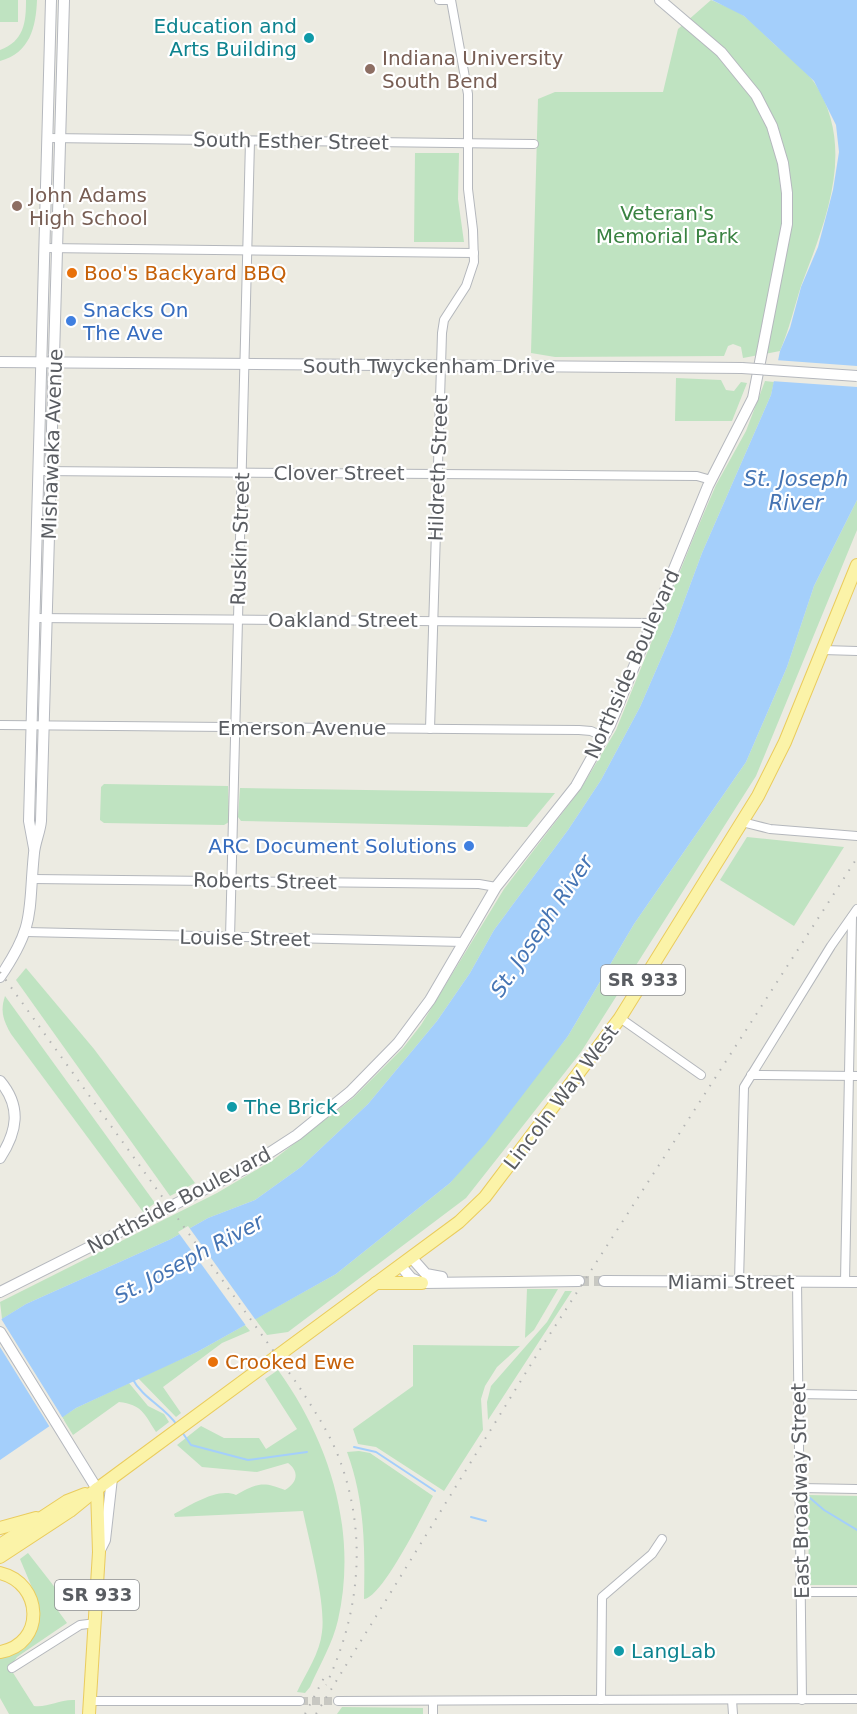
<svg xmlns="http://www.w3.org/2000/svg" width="857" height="1714" viewBox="0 0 857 1714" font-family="'DejaVu Sans',sans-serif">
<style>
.green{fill:#bfe3c1}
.water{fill:#a4cffb}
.pier{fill:#ecebe2}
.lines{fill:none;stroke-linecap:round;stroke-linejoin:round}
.stream{stroke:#a4cffb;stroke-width:2}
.street-tunnel{stroke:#c8c8c2;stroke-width:8;stroke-dasharray:8 4;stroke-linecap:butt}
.secondary-tunnel{stroke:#c8c8c2;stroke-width:10;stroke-dasharray:10 5;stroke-linecap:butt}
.street-casing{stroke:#b4b7bc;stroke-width:10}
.secondary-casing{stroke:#b5b8be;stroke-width:12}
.primary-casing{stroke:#eacc5d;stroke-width:14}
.street{stroke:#fff;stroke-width:8}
.secondary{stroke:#fff;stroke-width:10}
.primary{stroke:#fbf3a8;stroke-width:12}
.rail{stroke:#b3b4b4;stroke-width:2;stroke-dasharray:1.5 8;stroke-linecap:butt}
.secondary-bridge-casing{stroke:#b5b8be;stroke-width:12;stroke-linecap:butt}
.secondary-bridge{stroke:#fff;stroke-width:10}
.culture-dot{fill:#0f9aa8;stroke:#fff;stroke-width:2}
.education-dot{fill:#8d6e63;stroke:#fff;stroke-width:2}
.food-dot{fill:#e8710a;stroke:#fff;stroke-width:2}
.shop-dot{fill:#3f7fe0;stroke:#fff;stroke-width:2}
.labels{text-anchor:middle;stroke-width:4.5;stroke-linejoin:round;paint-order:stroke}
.shield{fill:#fff;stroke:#8c8e91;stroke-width:1.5}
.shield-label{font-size:18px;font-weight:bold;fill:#5a5d62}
.culture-label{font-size:20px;fill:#0d838f;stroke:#fff;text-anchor:start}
.education-label{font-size:20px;fill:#785e54;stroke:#fff;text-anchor:start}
.street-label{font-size:20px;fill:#5a5d62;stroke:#fff}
.park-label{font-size:20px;fill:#398241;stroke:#fff}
.food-label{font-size:20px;fill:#c56008;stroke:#fff;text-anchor:start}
.shop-label{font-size:20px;fill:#366cbe;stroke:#fff;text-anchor:start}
.water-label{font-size:21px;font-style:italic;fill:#4574b3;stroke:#fff}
</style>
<rect width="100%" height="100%" fill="#ecebe2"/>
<g class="green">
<rect x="0" y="0" width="18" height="22"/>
<path d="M26,0H37C36,27 30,53 0,61V50C24,41 26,23 26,0Z"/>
<path d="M711,0C722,5 735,9 744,16C757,26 769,40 781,50C792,60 805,70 814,82C857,147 826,220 801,286C794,308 789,330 780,351L743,358L741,347L733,344L728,346L724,356L555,357L531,353L538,99L555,92H663L678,29Z"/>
<path d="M415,153H459L458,199L464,242H414Z"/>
<path d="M676,378L721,380L726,390L734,391L741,382L747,383L732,421H675Z"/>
<path d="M765,381L774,382L771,395L702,553L673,631L640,707L601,780L568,830L494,930L470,973L437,1021L368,1104L301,1167L255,1200L208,1218L171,1239L26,1304L2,1319L0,1302L217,1193L273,1160L353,1098L403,1048L421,1025L504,889L580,790L616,730L695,534L716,485L746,431Z"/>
<path d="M857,500V530L756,776L581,1052L466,1198L288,1332L267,1335L255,1319L336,1274L450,1183L568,1036L634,924L746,762L787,667L814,586Z"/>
<path d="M104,784L228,786L229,822L224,825L104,823L100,820L101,787Z"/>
<path d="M240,788L555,793L527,827L241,821L238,817Z"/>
<path d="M747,837L844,847L794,926L720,880Z"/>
<path d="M26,968L94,1049L195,1183L170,1196L16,980Z"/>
<path d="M5,996L155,1203L143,1212L11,1034C3,1020 0,1011 5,996Z"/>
<path d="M527,1289H558L534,1330L525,1338Z"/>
<path d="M565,1291H572L488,1420L487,1402L491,1386L547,1322Z"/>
<path d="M245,1325L250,1331L222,1343L163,1387L181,1413L176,1417L138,1378L197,1352Z"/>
<path d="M413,1345L520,1346L497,1367L485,1386L481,1399L483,1430L444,1491L376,1447L358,1444L353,1429L413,1386Z"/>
<path d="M278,1370C330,1442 358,1532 338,1620C333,1643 319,1666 310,1687L305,1693L297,1692C306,1673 320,1653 322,1632C326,1603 309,1541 303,1511L175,1517L174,1514C191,1505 218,1487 236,1495C257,1483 263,1481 285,1490C297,1483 300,1472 288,1463L257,1472L202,1467L177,1445L201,1426L224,1438H259L266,1449L297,1429L265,1379Z"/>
<path d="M129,1383L148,1406L164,1414L169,1422L156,1432C144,1413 142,1405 119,1402L73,1435L62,1417L76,1408Z"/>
<path d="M359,1451L370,1453L433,1496C423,1514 382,1598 364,1599C365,1548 365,1501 347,1452Z"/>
<path d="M808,1495L857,1496V1585H809Z"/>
<path d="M28,1553L60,1594L56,1608L67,1623L17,1657L10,1668L34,1706C47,1708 60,1699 75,1700V1714H9L0,1698V1657H8L20,1649L36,1597L20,1559Z"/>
<path d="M342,1707L423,1708V1714H337Z"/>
</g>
<path class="water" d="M712,0H857V500L814,586L787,667L746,762L634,924L568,1036L486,1143L450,1183L336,1274L197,1352L76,1408L0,1460V1320L26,1304L171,1239L208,1218L255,1200L301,1167L368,1104L437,1021L470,973L494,930L568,830L601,780L640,707L673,631L702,553L771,395L780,351L790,328L801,287L818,247L833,190L839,152L836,125L814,81L744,16Z"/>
<g class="pier">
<path d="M775,360L857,366V387L771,381Z"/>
<path d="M188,1226L257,1322L247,1327L178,1232Z"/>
<path d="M0,1317L64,1420L51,1429L0,1347Z"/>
</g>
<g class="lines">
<g class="stream">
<path d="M132,1378C143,1399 164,1406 177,1425"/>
<path d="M182,1432L191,1445L248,1460L307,1452"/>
<path d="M354,1447L376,1452L435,1491"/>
<path d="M810,1498L824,1510L857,1530"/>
<path d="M471,1517L486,1521"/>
</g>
<path class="street-tunnel" d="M300,1701H338"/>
<path class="secondary-tunnel" d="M579,1281H604"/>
<defs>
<g id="street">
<path d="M439,0H448"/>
<path d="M48,138L534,144"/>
<path d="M45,248L474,253"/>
<path d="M39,471L697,476L711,480"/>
<path d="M34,618L652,623"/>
<path d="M823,650L857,651"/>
<path d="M0,725L579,730L591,731L604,737"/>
<path d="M430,729L442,333L444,320L466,286L474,262L473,230L468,189V94L451,0"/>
<path d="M742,822L770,829L857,836"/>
<path d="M33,879L479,884L496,887"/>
<path d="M26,932L464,942"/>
<path d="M230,938L250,141"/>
<path d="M620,1018L701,1075"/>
<path d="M751,1075L857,1076"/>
<path d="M797,1281L802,1700"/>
<path d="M739,1282L744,1087L831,946L857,909"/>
<path d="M845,1282L852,917"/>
<path d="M798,1394L857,1395"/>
<path d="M800,1488L857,1489"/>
<path d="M801,1592H857"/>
<path d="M12,1668L80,1625L96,1623"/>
<path d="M601,1700L602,1597L652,1554L662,1539"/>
<path d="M732,1700L733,1714"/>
<path d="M89,1701H300"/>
<path d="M338,1701L857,1699"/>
<path d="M433,1701V1714"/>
</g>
<g id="secondary">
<path d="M0,362L742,368"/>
<path d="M34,848L29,821L51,0"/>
<path d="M0,977C36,924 28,913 34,853C35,842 40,832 41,821L64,0"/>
<path d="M0,1081C22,1107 17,1132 0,1158"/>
<path d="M411,1257L426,1274L442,1277"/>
<path d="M400,1265L411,1278L422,1283L579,1281"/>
<path d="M604,1281L857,1282"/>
<path d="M0,1292L243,1170L297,1135L350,1092L398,1043L430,1000L496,887L576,786L610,725L708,486L753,398L787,224V193L783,163L772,126L756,95L721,52L660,0"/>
<path d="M0,1332L97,1489"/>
<path d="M99,1552L105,1540L112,1478"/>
</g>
<g id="primary">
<path d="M376,1283H422"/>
<path d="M0,1528L36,1518"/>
<path d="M0,1545L67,1501L85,1494"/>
<path d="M0,1557L70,1511L97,1489L459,1222L485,1197L620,1018L758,796L785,742L857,565"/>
<path d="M0,1573C43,1583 46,1644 0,1652"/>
<path d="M89,1714L99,1552L97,1489"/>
</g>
</defs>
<use href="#street" class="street-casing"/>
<use href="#secondary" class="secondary-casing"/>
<use href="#primary" class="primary-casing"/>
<use href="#street" class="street"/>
<use href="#secondary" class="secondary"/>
<use href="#primary" class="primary"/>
<g class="rail">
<path d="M0,972L298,1385C312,1407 327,1429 337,1453C368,1530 361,1611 326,1685"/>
<path d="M305,1714L326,1674"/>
<path d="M316,1714L541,1348L857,858"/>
</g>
<defs>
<path id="secondary-bridge" d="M742,368L857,376"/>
</defs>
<use href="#secondary-bridge" class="secondary-bridge-casing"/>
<use href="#secondary-bridge" class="secondary-bridge"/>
</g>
<g class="culture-dot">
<circle cx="309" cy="38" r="6"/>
<circle cx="232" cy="1107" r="6"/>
<circle cx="619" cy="1651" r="6"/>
</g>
<g class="education-dot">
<circle cx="370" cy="69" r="6"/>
<circle cx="17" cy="206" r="6"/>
</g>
<g class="food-dot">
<circle cx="72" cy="273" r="6"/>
<circle cx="213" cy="1362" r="6"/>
</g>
<g class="shop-dot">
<circle cx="71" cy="321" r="6"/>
<circle cx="469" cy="846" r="6"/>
</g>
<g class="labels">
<g class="shield">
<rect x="601" y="965" width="84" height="30" rx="4.5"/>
<rect x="55" y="1580" width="84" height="30" rx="4.5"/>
</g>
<g class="shield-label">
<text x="643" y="986">SR 933</text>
<text x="97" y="1601">SR 933</text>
</g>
<g class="culture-label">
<text x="297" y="33" text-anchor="end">Education and<tspan x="297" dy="23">Arts Building</tspan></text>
<text x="244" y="1114">The Brick</text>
<text x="631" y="1658">LangLab</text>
</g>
<g class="education-label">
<text x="382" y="65">Indiana University<tspan x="382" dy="23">South Bend</tspan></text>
<text x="29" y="202">John Adams<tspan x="29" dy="23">High School</tspan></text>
</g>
<g class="street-label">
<text transform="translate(291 141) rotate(1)" y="7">South Esther Street</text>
<text x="429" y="373">South Twyckenham Drive</text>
<text transform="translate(52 444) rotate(-88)" y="7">Mishawaka Avenue</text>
<text transform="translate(438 468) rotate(-88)" y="7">Hildreth Street</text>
<text x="339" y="480">Clover Street</text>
<text transform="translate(240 539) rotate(-88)" y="7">Ruskin Street</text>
<text x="343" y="627">Oakland Street</text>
<text transform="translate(632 664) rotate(-66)" y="7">Northside Boulevard</text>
<text x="302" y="735">Emerson Avenue</text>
<text transform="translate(265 881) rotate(1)" y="7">Roberts Street</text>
<text transform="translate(245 938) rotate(1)" y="7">Louise Street</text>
<text transform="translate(561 1097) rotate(-53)" y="7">Lincoln Way West</text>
<text transform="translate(179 1200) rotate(-28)" y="7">Northside Boulevard</text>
<text x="731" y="1289">Miami Street</text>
<text transform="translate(800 1491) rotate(-91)" y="7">East Broadway Street</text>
</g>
<g class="park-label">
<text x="667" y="220">Veteran's<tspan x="667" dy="23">Memorial Park</tspan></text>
</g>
<g class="food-label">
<text x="84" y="280">Boo's Backyard BBQ</text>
<text x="225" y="1369">Crooked Ewe</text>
</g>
<g class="shop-label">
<text x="83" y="317">Snacks On<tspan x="83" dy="23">The Ave</tspan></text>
<text x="457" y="853" text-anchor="end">ARC Document Solutions</text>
</g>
<g class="water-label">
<text x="796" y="486">St. Joseph<tspan x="796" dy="24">River</tspan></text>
<text transform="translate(542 926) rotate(-56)" y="7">St. Joseph River</text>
<text transform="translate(189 1259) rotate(-28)" y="7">St. Joseph River</text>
</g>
</g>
</svg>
